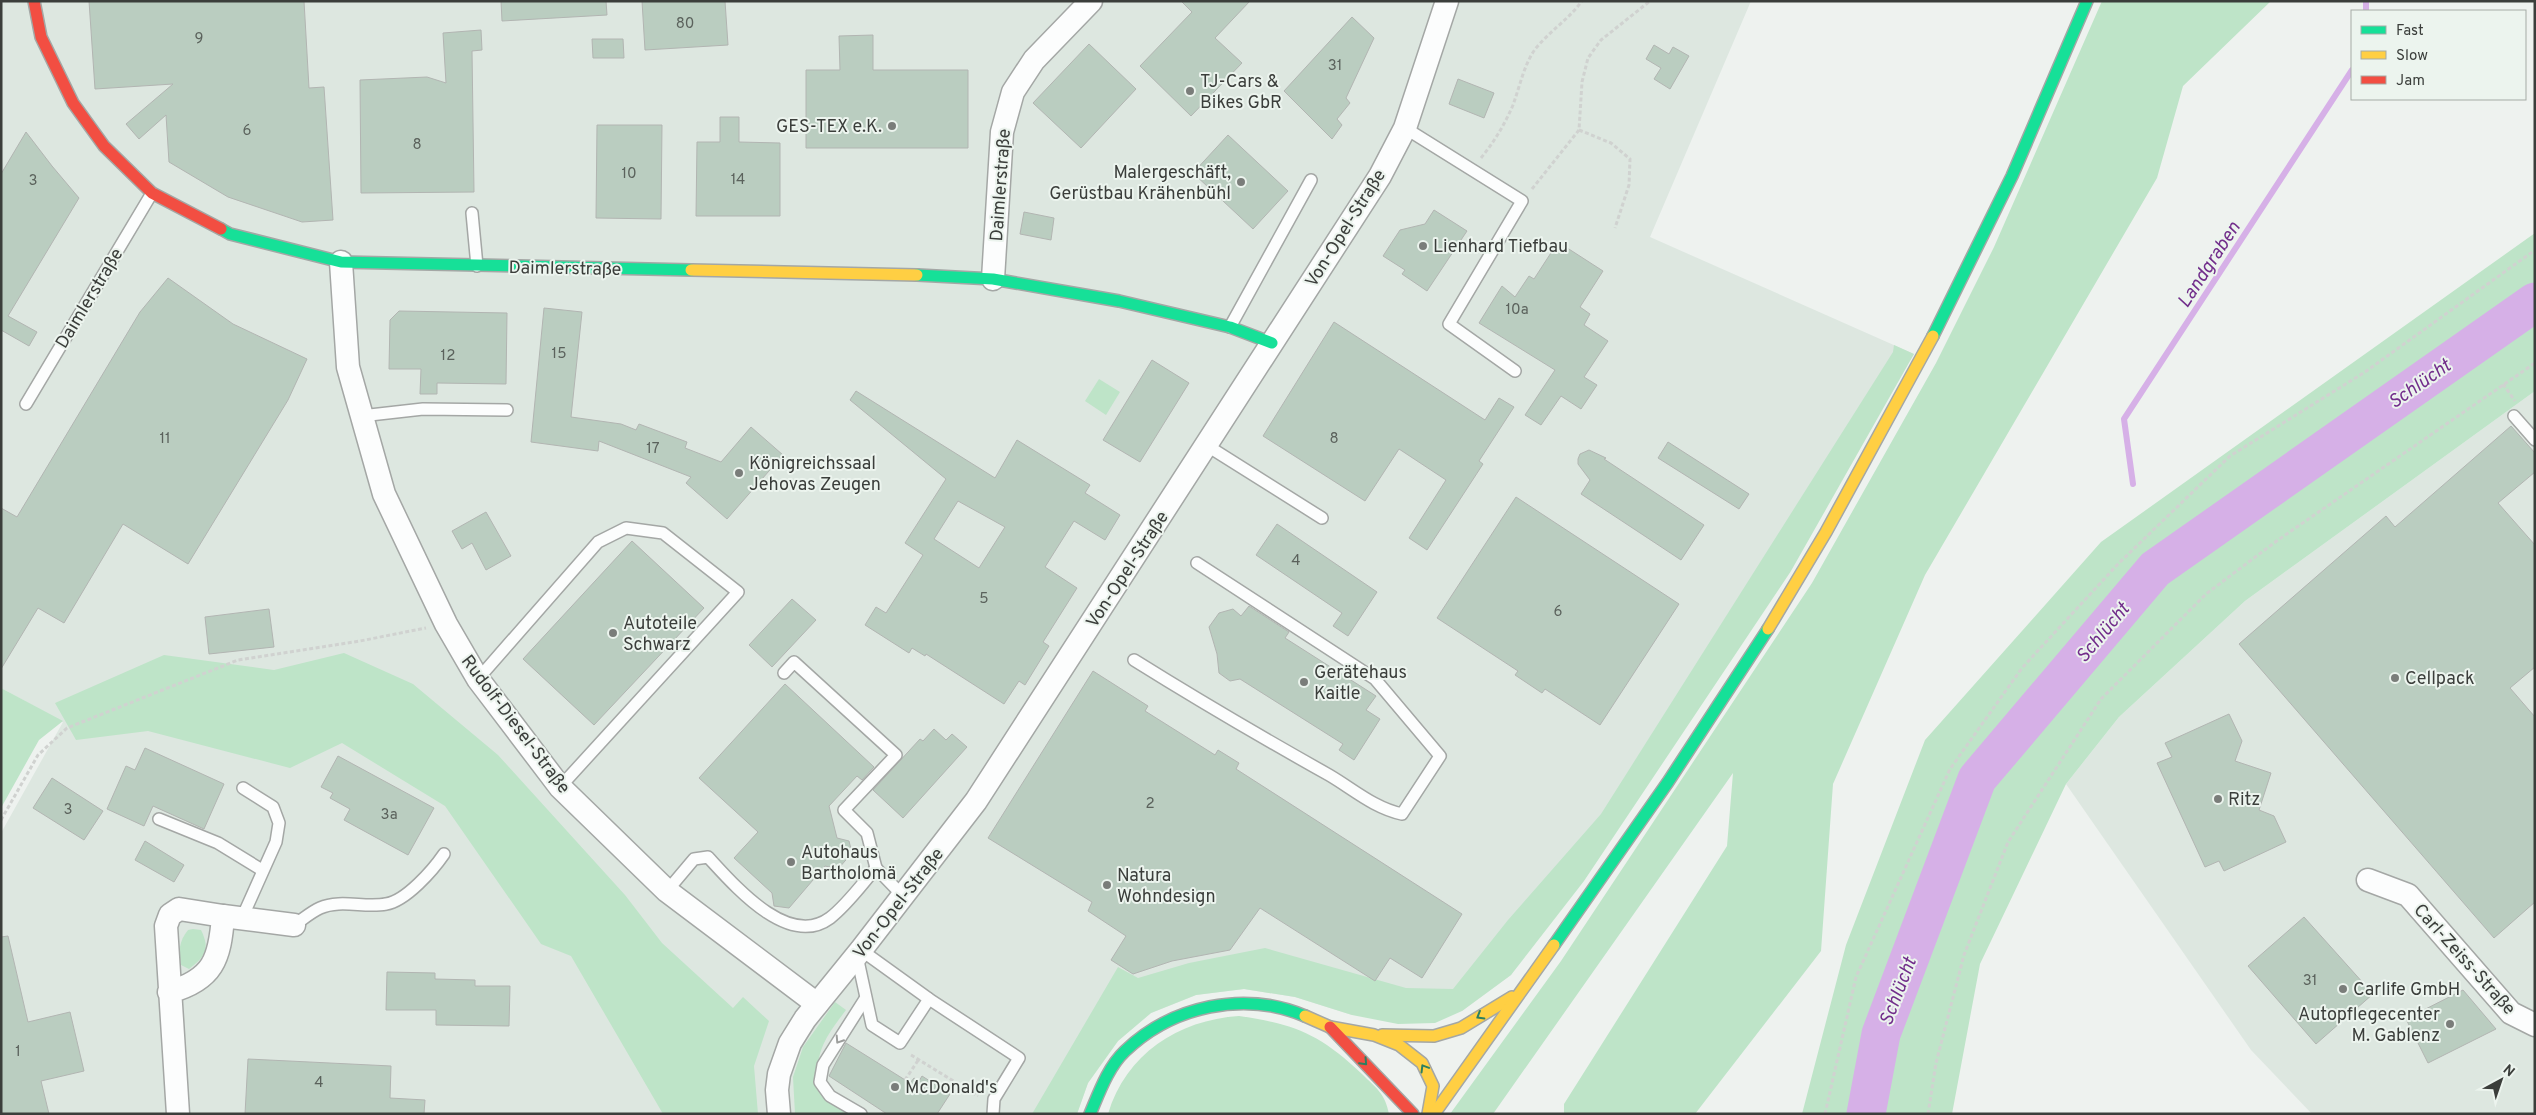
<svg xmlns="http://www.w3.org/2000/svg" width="2536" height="1115" viewBox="0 0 2536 1115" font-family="Overpass,sans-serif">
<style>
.built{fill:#dde7e0}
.green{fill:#bee4c8}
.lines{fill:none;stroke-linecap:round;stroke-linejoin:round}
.stream{stroke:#d6b0e7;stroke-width:6}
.river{stroke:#d6b0e7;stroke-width:39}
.building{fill:#bacdc0;stroke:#b2b5b2;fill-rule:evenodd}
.lane-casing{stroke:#a4a7a5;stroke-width:14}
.street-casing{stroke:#a4a7a5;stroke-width:25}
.fast-casing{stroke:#a4a7a5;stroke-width:14}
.slow-casing{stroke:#a4a7a5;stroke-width:14}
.jam-casing{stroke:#a4a7a5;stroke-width:14}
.path{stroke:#d0d2d0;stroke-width:3;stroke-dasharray:4 2.5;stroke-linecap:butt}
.lane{stroke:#fcfdfd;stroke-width:11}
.street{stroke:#fcfdfd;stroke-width:22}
.fast{stroke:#16e098;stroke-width:11}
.slow{stroke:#ffcf43;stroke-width:11}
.jam{stroke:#f24e42;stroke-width:11}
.oneway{stroke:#2c7f60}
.oneway2{stroke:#9c9e9c}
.poi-dot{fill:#7a7d7a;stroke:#ecf4ee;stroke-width:2}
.labels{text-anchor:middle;stroke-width:4;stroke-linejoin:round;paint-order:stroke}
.number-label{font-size:15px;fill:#5b625c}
.poi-label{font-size:18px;fill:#3b3e3b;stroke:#ecf4ee;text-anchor:start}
.street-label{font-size:18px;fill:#3b3e3b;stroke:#ecf4ee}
.water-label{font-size:19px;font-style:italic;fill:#722e8b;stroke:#ecf4ee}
</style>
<rect width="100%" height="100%" fill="#eef2ef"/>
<g class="built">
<path d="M1,1H1751L1650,237L1914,354L1511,975L1462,1011L1352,1015L1295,997L1244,989L1196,995L1151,1013L1118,1041L1088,1083L1077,1114H1V833L63,722L1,688Z"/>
<path d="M2535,391V1114H2312L2251,1050L2066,784L2119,717L2245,601Z"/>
</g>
<g class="green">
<path d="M2102,1H2271L2183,86L2157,178L1925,575L1833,784L1821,951L1695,1114H1564V1104L1727,846L1733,773L1493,1114H1450L1561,961L1812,583L1936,363L1994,247Z"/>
<path d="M2535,233V391L2245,601L2119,717L2066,784L1980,964L1952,1114H1802L1846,945L1925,740L2101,542Z"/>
<path d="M1894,345L1914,354L1791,571L1584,881L1511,975L1462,1011L1435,1023L1398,1024L1352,1015L1295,997L1244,989L1196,995L1151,1013L1118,1041L1088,1083L1077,1114H1032L1118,967L1138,978L1189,963L1265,948L1406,988L1453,989L1508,920L1601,814L1893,352Z"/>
<path d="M1099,379L1120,392L1106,415L1085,401Z"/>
<path d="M344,653L413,684L498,755L625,895L662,943L733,1008L743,997L769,1021L754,1066L758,1114H663L571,956L541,944L445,806L342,743L290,768L148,731L76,740L55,703L164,655L274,670Z"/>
<path d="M1,688L63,721L39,740L1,808Z"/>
<path d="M193,929L201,930C211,950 204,957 189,969L181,965C178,952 179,941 188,930Z"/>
<path d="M835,1002L846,1010C825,1038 815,1051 818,1087L836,1106L848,1114H795L793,1077L803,1047Z"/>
<path d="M1239,1016C1295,1024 1320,1034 1362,1074C1376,1088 1385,1093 1389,1114H1108C1126,1054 1178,1020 1239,1016Z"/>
</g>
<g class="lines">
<g class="stream">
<path d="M2366,11V1"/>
<path d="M2133,484L2124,419L2352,70"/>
</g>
<path class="river" d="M1866,1114L1881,1034L1977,779L2155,569L2535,302"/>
</g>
<g class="building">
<path d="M89,1H304L309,88L324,87L333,220L302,222L228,197L169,162L166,115L139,139L126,124L173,84L95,89Z"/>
<path d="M501,1H606L607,15L502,21Z"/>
<path d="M642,1H725L728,45L645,50Z"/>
<path d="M1181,1H1250L1215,38L1242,63L1191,116L1140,66L1192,12Z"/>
<path d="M1352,17L1374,38L1346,98L1350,103L1337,119L1342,125L1332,139L1284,91Z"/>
<path d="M481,30L482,50L472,51L474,192L361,193L360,80L427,77L446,83L443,33Z"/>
<path d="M873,35V70H968V148H806V70H840L839,36Z"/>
<path d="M592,39H623L624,58H593Z"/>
<path d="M1089,44L1136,89L1081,148L1033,103Z"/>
<path d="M1654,45L1669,54L1673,47L1689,56L1670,89L1654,79L1661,68L1646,59Z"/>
<path d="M1458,79L1494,93L1484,118L1449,104Z"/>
<path d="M720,117H739V142L780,143V216H696L697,142H720Z"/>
<path d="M597,125H662L661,219L596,218Z"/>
<path d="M26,132L52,166L79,198L8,316L37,332L29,346L1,330V174Z"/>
<path d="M1228,135L1288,191L1253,229L1193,173Z"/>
<path d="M1434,210L1467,231L1427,291L1402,274L1405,270L1383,256L1400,230L1425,224Z"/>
<path d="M1024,212L1054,218L1051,240L1020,234Z"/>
<path d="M1558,242L1603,271L1580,307L1590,314L1584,325L1608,341L1584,377L1597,385L1581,409L1561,396L1541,425L1525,415L1555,370L1479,323L1502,286L1515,297L1529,276L1534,279Z"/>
<path d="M168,278L233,324L307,359L288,400L188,564L123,524L64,623L38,608L1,669V508L17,517L140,312Z"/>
<path d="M544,308L582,312L571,417L621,424L636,430L639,424L687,442L685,448L721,462L751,427L783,455L727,519L686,483L691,477L599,441L598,451L531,442Z"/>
<path d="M399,311L507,313L506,384L437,383V394H420L421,369H389L390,320Z"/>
<path d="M1334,322L1485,420L1499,398L1514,407L1479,461L1483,464L1427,550L1409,538L1446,480L1399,449L1365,501L1263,436Z"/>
<path d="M1152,360L1189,383L1140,462L1103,440Z"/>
<path d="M856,391L995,478L1017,440L1090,485L1085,493L1120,515L1105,540L1074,521L1045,567L1077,588L1043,642L1049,646L1025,685L1019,681L1004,704L926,654L925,656L912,648L909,653L865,625L876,607L886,613L923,555L905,543L946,479L850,400ZM958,501L1005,527L979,568L934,539Z"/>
<path d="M2511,426L2535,453V472L2498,503L2535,545V667L2510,688L2535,717V902L2494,938L2239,644L2386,516L2395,527Z"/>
<path d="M1668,442L1749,494L1739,509L1658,458Z"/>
<path d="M1589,450L1606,458L1604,459L1704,525L1681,560L1581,494L1590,480L1578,464V459L1580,454Z"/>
<path d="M1516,497L1679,604L1600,725L1545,689L1542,693L1515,675L1518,671L1437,618Z"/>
<path d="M486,512L511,556L486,570L472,543L462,549L452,531Z"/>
<path d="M1277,524L1377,592L1348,636L1333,626L1342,613L1256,555Z"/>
<path d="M632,541L704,608L594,725L523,659Z"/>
<path d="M792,599L816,620L772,667L749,645Z"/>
<path d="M1249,606L1289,632L1285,638L1376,696L1366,710L1380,719L1354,760L1339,750L1343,744L1240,679L1230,681L1219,673L1217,654L1209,627L1219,613L1233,609L1241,616Z"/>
<path d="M269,609L274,647L209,654L205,617Z"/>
<path d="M1093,671L1148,706L1145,711L1215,755L1218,750L1239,763L1236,769L1462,914L1422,978L1390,958L1375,981L1260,908L1230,950L1172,961L1133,974L1111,960L1126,936L1088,911L1092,902L988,838Z"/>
<path d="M785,684L874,767L862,780L857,776L829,806L837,838L849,841L852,853L838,869L825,866L789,908L774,906L772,893L734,858L758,832L699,778Z"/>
<path d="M2229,714L2242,741L2235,761L2271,773L2259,810L2274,816L2286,842L2224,871L2219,861L2205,867L2157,763L2172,757L2165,743Z"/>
<path d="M934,729L946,740L952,734L967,747L903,818L873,790L920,739L923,741Z"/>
<path d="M145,748L224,784L204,829L153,806L144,826L107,809L126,766L135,770Z"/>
<path d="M338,756L434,808L408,855L344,820L350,809L330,798L333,793L321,787Z"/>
<path d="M52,778L103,811L84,840L33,808Z"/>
<path d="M145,841L184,865L174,882L135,860Z"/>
<path d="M2304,917L2373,994L2316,1044L2248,966Z"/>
<path d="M8,936L28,1022L70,1012L84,1071L41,1081L49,1114H1V937Z"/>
<path d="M387,972L435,973V979L475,980V986H510L509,1026L436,1025V1010H386Z"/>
<path d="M2463,990L2496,1029L2428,1063L2406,1019Z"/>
<path d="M846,1043L910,1083L914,1078L919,1081L922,1076L950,1094L937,1114H887L829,1076Z"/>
<path d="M248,1059L391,1066L390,1098L425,1100L424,1114H245Z"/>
</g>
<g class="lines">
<defs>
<g id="lane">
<path d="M1405,128L1522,201L1449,324L1515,371"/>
<path d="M472,213L477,266"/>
<path d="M1230,327L1311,180"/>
<path d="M26,404L152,193"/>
<path d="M361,416L423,409L507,410"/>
<path d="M2514,416L2535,440"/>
<path d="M1206,445L1322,518"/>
<path d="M1134,660C1198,700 1263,738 1329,775C1353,789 1374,808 1402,814L1440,756L1375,679L1197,563"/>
<path d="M784,673L794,662L896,755L844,810L867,833L876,868"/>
<path d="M478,679L598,542L626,528L663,533L738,592L560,787"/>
<path d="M159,819L218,843L262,870"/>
<path d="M667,891L694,859L708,857C734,885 788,949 830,918C847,905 862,884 876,868L903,896"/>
<path d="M242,918L276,842L279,823L273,807L243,788"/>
<path d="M294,925C302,920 311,912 320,908C340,899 365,908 386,904C406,901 433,870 444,854"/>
<path d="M861,950L929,999L1019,1058L994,1099L993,1114"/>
<path d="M857,956L872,1025L900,1043L929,999"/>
<path d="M861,1114L830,1096L820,1082L823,1065L865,999"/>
</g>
<g id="street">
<path d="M341,262L348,367L384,494L446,624L478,679L560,787L667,891L817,1004"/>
<path d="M993,279L1002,132L1013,92L1034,60L1091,1"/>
<path d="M2368,880L2408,895L2511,1013L2535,1025"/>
<path d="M223,916L294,925"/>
<path d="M169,992C213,980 220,959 223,916L179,909L170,915L166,926L178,1114"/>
<path d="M779,1114L777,1090L779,1074L790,1043L805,1019L861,950L976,801L1380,176L1405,128L1447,1"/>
</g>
<g id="fast">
<path d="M221,229L230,234L341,262L691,270"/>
<path d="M917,275L993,279L1119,301L1230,327L1272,343"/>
<path d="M1933,336L2012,176L2087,1"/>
<path d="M1554,945L1668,782L1768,629"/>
<path d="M1090,1114C1099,1093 1108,1067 1125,1051C1172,1006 1244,990 1305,1016"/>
</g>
<g id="slow">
<path d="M691,270L917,275"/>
<path d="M1768,629L1826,532L1933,336"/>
<path d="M1305,1016L1330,1027L1374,1035L1399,1045L1422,1063L1433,1086L1428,1114"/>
<path d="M1382,1035L1434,1036L1461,1028L1512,997"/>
<path d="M1434,1114L1554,945"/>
</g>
<g id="jam">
<path d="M34,1L41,37L73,103L104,146L152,193L221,229"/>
<path d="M1330,1027L1413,1114"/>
</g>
</defs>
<use href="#lane" class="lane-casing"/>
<use href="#street" class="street-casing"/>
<use href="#fast" class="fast-casing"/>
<use href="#slow" class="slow-casing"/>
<use href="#jam" class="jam-casing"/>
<g class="path">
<path d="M1579,130L1611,143L1630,159L1629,185L1615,228"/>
<path d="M1481,158C1494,142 1505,124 1513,105C1520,86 1524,64 1536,48C1550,31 1569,19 1582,1"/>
<path d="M1532,189L1579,130L1582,82L1588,58L1601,40L1650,1"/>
<path d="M2503,384L2515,401"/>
<path d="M1,820L38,755L67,728L238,660L360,641L426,628"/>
<path d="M911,1055L978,1096"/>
<path d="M905,1080L919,1059"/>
<path d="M1825,1114L1856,977L1950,769L2022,668L2118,564L2230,456L2365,372L2535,250"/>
<path d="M1928,1114L1936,1063L1964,955L2008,842L2101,699L2206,594L2278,540L2535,363"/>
</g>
<use href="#lane" class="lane"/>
<use href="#street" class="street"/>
<use href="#fast" class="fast"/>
<use href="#slow" class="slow"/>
<use href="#jam" class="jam"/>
</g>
<defs><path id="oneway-chevron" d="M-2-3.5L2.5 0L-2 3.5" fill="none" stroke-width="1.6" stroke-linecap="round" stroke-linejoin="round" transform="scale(1.25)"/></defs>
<g class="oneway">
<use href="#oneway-chevron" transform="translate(1480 1016) rotate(149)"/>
<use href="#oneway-chevron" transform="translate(1364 1062) rotate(47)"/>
<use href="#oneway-chevron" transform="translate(1424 1068) rotate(-121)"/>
</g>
<use class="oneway2" href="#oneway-chevron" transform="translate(839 1040) rotate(123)"/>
<g class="poi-dot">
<circle cx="1190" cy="91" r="5"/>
<circle cx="892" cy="126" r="5"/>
<circle cx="1241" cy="182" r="5"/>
<circle cx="1423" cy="246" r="5"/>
<circle cx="739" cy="473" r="5"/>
<circle cx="613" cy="633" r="5"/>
<circle cx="2395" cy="678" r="5"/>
<circle cx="1304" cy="682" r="5"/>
<circle cx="2218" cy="799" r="5"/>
<circle cx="791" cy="862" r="5"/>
<circle cx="1107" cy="885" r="5"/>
<circle cx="2343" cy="989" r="5"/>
<circle cx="2450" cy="1024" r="5"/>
<circle cx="895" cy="1087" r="5"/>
</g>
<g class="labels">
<g class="number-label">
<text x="685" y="28">80</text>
<text x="199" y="43">9</text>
<text x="1335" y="70">31</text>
<text x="247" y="135">6</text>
<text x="417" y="149">8</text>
<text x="629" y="178">10</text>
<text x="738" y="184">14</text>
<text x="33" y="185">3</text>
<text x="1517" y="314">10a</text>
<text x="559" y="358">15</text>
<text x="448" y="360">12</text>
<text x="165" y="443">11</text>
<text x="1334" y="443">8</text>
<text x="653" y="453">17</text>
<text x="1296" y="565">4</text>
<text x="984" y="603">5</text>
<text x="1558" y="616">6</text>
<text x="1150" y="808">2</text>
<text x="68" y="814">3</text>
<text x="389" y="819">3a</text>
<text x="2310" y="985">31</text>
<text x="18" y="1056">1</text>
<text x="319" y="1087">4</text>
</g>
<g class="poi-label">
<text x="1200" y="87">TJ-Cars &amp;<tspan x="1200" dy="21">Bikes GbR</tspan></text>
<text x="882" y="132" text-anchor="end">GES-TEX e.K.</text>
<text x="1231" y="178" text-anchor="end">Malergeschäft,<tspan x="1231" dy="21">Gerüstbau Krähenbühl</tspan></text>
<text x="1433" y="252">Lienhard Tiefbau</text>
<text x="749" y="469">Königreichssaal<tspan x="749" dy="21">Jehovas Zeugen</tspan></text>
<text x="623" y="629">Autoteile<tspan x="623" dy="21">Schwarz</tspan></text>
<text x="1314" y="678">Gerätehaus<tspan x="1314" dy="21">Kaitle</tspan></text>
<text x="2405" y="684">Cellpack</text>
<text x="2228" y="805">Ritz</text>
<text x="801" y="858">Autohaus<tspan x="801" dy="21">Bartholomä</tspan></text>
<text x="1117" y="881">Natura<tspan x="1117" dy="21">Wohndesign</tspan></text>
<text x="2353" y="995">Carlife GmbH</text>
<text x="2440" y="1020" text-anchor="end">Autopflegecenter<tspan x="2440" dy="21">M. Gablenz</tspan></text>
<text x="905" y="1093">McDonald's</text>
</g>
<g class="street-label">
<text transform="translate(1000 185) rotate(-86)" y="6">Daimlerstraße</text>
<text transform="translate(1345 228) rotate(-58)" y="6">Von-Opel-Straße</text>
<text transform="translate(565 268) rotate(1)" y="6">Daimlerstraße</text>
<text transform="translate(89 298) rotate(-59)" y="6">Daimlerstraße</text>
<text transform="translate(1127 569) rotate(-57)" y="6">Von-Opel-Straße</text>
<text transform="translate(516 724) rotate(53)" y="6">Rudolf-Diesel-Straße</text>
<text transform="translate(898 903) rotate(-52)" y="6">Von-Opel-Straße</text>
<text transform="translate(2465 959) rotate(48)" y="6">Carl-Zeiss-Straße</text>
</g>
<g class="water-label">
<text transform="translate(2208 264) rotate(-57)" y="7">Landgraben</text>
<text transform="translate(2419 383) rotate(-35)" y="7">Schlücht</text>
<text transform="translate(2102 632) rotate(-50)" y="7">Schlücht</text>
<text transform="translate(1897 991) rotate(-69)" y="7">Schlücht</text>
</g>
</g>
<rect width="2536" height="1115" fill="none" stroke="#3b3e3b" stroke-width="5"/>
<rect x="2351" y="10" width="175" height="90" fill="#ecf4ee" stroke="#a5aba6"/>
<rect x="2361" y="26" width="25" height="8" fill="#16e098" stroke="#a5aba6"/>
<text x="2396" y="35" font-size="15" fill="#3b3e3b">Fast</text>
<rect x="2361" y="51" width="25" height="8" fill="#ffcf43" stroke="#a5aba6"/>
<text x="2396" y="60" font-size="15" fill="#3b3e3b">Slow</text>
<rect x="2361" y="76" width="25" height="8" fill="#f24e42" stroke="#a5aba6"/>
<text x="2396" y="85" font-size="15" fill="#3b3e3b">Jam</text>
<g transform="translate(2501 1080) rotate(40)" stroke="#ecf4ee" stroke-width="4" paint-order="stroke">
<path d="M0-4L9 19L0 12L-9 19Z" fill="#3b3e3b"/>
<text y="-8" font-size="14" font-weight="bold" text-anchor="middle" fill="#3b3e3b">N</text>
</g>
</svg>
